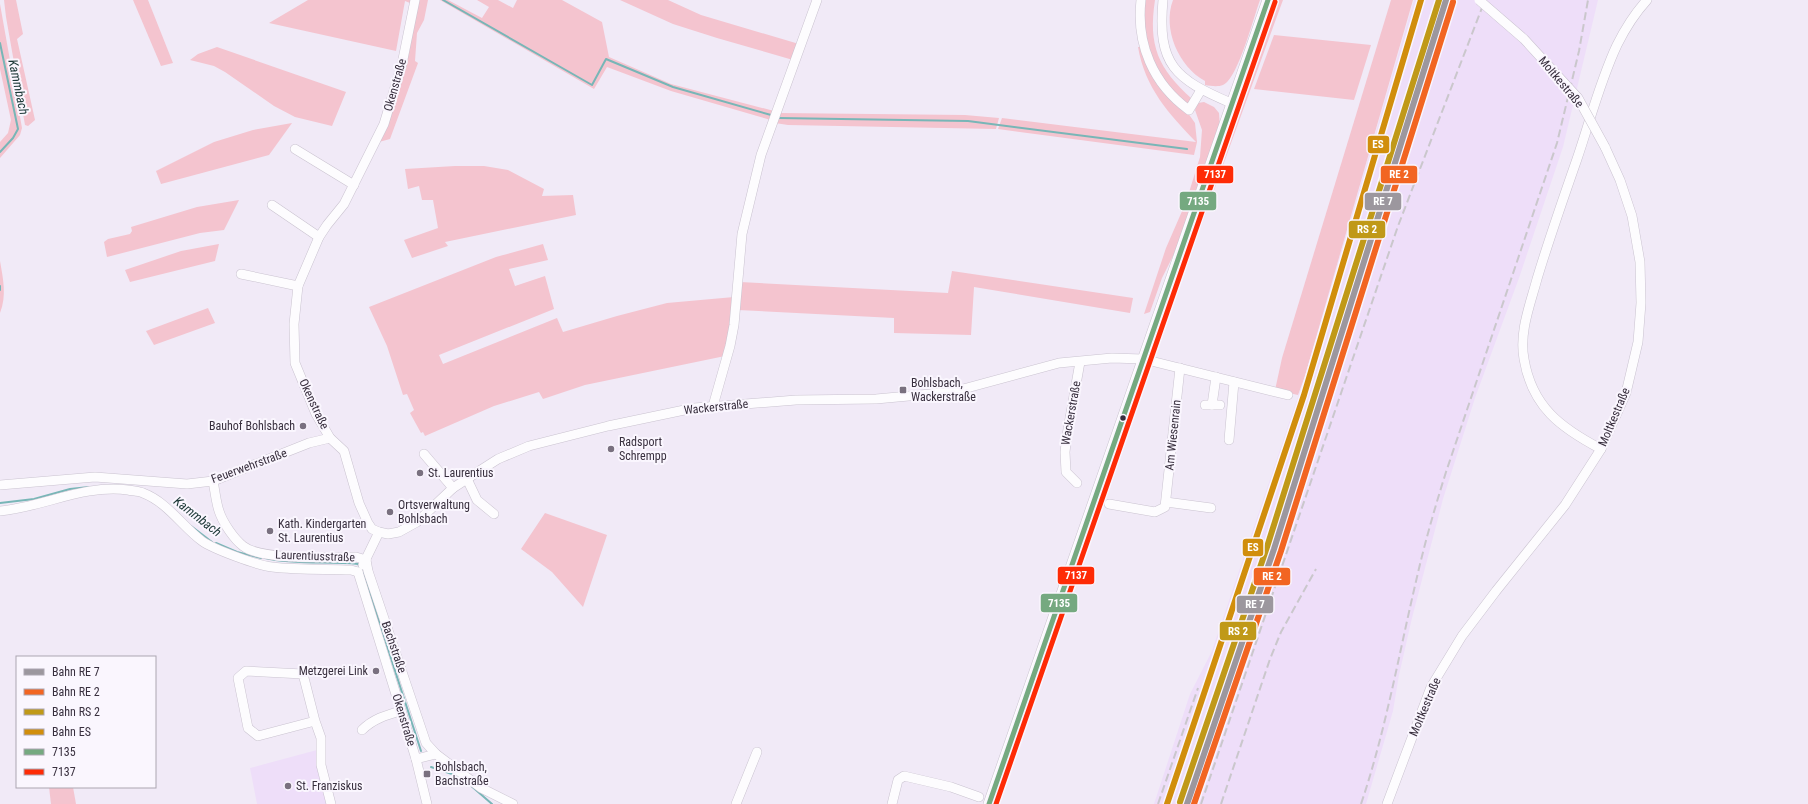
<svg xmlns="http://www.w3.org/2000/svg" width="1808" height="804" viewBox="0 0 1808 804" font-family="'Roboto Condensed',sans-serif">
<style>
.built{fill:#eedef9}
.green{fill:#f4c4cf}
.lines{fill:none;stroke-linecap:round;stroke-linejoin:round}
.stream{stroke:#78b6b7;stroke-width:2}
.minor-casing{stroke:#cac3d0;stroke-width:10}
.major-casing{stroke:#cac3d0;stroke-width:12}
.minor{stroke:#fdfcfe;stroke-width:9}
.major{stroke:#fdfcfe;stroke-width:11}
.rail{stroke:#cac7cc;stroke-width:2;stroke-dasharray:8 4;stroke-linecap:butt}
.minor-bridge-casing{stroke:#cac3d0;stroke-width:10;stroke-linecap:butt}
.minor-bridge{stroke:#fdfcfe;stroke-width:9}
.bus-1-casing{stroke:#faf6fe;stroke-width:8}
.bus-2-casing{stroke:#faf6fe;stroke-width:8}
.bus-1{stroke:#75a980;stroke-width:5}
.bus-2{stroke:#fe2b06;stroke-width:5}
.rail-1-casing{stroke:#faf6fe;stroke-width:9}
.rail-2-casing{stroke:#faf6fe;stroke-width:9}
.rail-3-casing{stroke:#faf6fe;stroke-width:9}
.rail-4-casing{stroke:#faf6fe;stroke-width:9}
.rail-1{stroke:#9c979e;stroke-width:6}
.rail-2{stroke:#f26522;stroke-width:6}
.rail-3{stroke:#c09918;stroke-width:6}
.rail-4{stroke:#d18e0c;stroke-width:6}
.poi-dot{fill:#79707f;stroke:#faf6fe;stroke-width:1.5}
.bus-dot{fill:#382f3e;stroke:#faf6fe;stroke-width:1.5}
.labels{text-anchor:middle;stroke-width:4;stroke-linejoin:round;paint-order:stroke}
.street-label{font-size:12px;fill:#382f3e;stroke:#faf6fe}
.poi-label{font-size:12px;fill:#382f3e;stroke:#faf6fe;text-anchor:start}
.water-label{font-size:13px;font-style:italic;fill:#1b3736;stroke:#faf6fe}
.line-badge{stroke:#faf6fe;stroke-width:1.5}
.badge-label{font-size:11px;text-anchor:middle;font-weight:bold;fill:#fff}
</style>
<rect width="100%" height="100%" fill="#f1eaf7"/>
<g class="built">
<path d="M1414,0H1598L1563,147L1519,278L1475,398L1443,499L1412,618L1399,675L1393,711L1366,804H1154L1190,694L1212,651L1305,376Z"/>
<path d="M317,750V768L327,804H257L250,768Z"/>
</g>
<g class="green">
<path d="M4,0H16L23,34L17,39L35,120L28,126L25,125L6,17Z"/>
<path d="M133,0H148L173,63L161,66Z"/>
<path d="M308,0H410V3L405,1L396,51L269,23Z"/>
<path d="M419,0H428L424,20L417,33L415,61L418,63L390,139L379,142L405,69Z"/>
<path d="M440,0H448L482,18L489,7L477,0H498L513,8L517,0H562L602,22L609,57L671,84L774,111L771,120L671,91L607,67L594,89Z"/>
<path d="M620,0H668L701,15L799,44L793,60L717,38L673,24Z"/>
<path d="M1144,0H1155C1148,46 1158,68 1192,99L1189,103H1185C1153,73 1142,44 1144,0Z"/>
<path d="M1173,0H1260C1254,16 1238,79 1223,85C1218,87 1211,86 1205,85V81C1179,67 1162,29 1173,0Z"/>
<path d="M1276,0H1283L1276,19L1175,298L1172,302H1169Z"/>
<path d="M1391,0H1413L1305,376L1298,395L1275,390L1282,358Z"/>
<path d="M0,4L22,128L20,135L0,158V142L8,133L11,120L0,69Z"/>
<path d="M1274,35L1371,45L1354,100L1254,89Z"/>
<path d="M217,47L346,92L332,126L295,117L274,106L225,72L214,66L190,60L198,54Z"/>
<path d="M1138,47H1141L1195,123L1197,142L1194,155L998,129L1002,118L1196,142C1169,114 1145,88 1138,47Z"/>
<path d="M1204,102L1214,107L1219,113L1220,127L1174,254L1162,278L1150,312L1144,314L1166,248L1186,202L1200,157L1202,130L1195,110L1198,103Z"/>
<path d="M779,113L965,115L999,118L996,129L788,125L775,123Z"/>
<path d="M292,123L269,155L161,184L156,171L214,142L253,130Z"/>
<path d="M455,166H484L508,170L544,189L542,196L573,195L576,215L445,242L448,246L412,258L404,240L438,228L433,200H422L419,186L408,189L405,169Z"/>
<path d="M239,200L224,230L200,233L107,257L104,242L108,239L130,234L132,231L131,227L197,207Z"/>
<path d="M219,244L215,261L130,282L125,270L181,251Z"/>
<path d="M543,244L548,260L509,269L515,286L545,276L554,309L439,355L443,364L557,318L563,332L617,316L667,303L734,297L725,356L585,385L543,399L539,392L494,406L425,436L423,432L421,433L410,413L414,410L407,394L403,395L387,346L369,307L496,257Z"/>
<path d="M0,261C3,278 7,296 0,313Z"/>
<path d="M952,271L1133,298L1130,313L974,287L971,335L894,333V318L738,310L740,282L948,293Z"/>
<path d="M208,308L215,323L154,345L146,331Z"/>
<path d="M545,513L607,535L583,607L552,572L521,549Z"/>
<path d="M49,787H73L76,804H51Z"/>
</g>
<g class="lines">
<g class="stream">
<path d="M443,0L592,85L606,59L673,87L771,115"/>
<path d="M0,43L18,129L13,138L0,152"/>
<path d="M778,118L968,121L1187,149"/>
<path d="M0,286V290"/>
<path d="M0,503L34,499L70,489L89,487"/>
<path d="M191,526L212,542"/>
<path d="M216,543L237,552L261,558"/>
<path d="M265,558C296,565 327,561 358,564L363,572L421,751"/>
<path d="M431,767L461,777"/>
<path d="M469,784L492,804"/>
</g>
<defs>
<g id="minor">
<path d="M415,0L402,64L384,124L344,204L327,225L319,237L298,286L294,324L295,363L316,414L330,438L344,451L359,503L368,523L372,529L379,532L388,534L399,532L417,522L453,488L473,475L498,459L529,446L608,426L694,408L796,400L876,399L952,392L1059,363L1112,358L1143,359L1288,395"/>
<path d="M1141,0C1136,44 1153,84 1189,110L1201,90"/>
<path d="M1163,0C1157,65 1175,79 1231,103"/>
<path d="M295,149L354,185"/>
<path d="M272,205L319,237"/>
<path d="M241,274L298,286"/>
<path d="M1205,405H1220"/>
<path d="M1212,405L1216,377"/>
<path d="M713,406L730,346L734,325L742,234L761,155L817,0"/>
<path d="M1229,440L1234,382"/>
<path d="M1601,449C1561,428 1532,407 1524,359C1519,332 1530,305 1537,279C1549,239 1563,199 1577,159C1590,121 1600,81 1617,45C1625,29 1635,13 1647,0"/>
<path d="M424,454L453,488"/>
<path d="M467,479L477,500L494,514"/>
<path d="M213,481C215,491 216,502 219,511C223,523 234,539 243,546C262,561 331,557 356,557L366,560"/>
<path d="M1077,483L1066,472L1065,452L1067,435L1080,362"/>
<path d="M0,485L95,477L187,484L213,481L309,443L330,438"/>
<path d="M1166,502L1211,508"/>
<path d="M1109,504L1155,512L1165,507L1180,368"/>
<path d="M0,511C43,507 84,484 128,490C133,491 139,491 143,493C167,502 182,526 202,541C213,549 259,566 272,567C298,570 325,569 351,570L358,572"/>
<path d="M366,560L368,571L426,743L436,754L481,788L513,804"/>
<path d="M363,565L379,532"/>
<path d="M358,572L416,759L427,804"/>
<path d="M315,721L258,736L248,728L238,678L246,671L303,674L315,721L321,738V765L331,804"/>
<path d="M362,730C373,719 386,715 401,711"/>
<path d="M416,759L436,754"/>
<path d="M736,804L757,752"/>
<path d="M892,804L898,780L904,776L951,787L979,797"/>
<path d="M1387,804L1431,687L1462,636L1496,591L1565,505L1601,449L1626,393L1638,342L1641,303L1640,262L1632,216L1620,180L1605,147"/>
</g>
<path id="major" d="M989,804L1268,0"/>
</defs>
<use href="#minor" class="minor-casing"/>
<use href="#major" class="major-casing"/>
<use href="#minor" class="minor"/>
<use href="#major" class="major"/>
<g class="rail">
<path d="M1158,804L1198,688"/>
<path d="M1201,804L1398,226L1485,0"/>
<path d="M1221,804L1270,659L1281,632L1316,569"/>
<path d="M1361,804C1386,730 1399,653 1417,577C1425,542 1435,507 1446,472L1557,143L1579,51L1588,0"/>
</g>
<defs>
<path id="minor-bridge" d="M1479,0L1524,39L1578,98L1605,147"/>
</defs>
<use href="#minor-bridge" class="minor-bridge-casing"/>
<use href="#minor-bridge" class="minor-bridge"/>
<defs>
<path id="bus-1" d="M989,804L1268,0"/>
<path id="bus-2" d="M996,804L1275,2"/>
</defs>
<use href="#bus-1" class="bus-1-casing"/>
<use href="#bus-2" class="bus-2-casing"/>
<use href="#bus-1" class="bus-1"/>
<use href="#bus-2" class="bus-2"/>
<defs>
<path id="rail-1" d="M1187,804L1274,549L1446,0"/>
<path id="rail-2" d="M1194,804L1281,551L1453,2"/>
<path id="rail-3" d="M1180,802L1267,547L1439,0"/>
<path id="rail-4" d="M1167,804L1304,395L1421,0"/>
</defs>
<use href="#rail-1" class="rail-1-casing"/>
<use href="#rail-2" class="rail-2-casing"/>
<use href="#rail-3" class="rail-3-casing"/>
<use href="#rail-4" class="rail-4-casing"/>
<use href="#rail-1" class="rail-1"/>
<use href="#rail-2" class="rail-2"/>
<use href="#rail-3" class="rail-3"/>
<use href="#rail-4" class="rail-4"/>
</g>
<g class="poi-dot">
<rect x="899" y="386" width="8" height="8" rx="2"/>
<circle cx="303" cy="426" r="4"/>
<circle cx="611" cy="449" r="4"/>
<circle cx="420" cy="473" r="4"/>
<circle cx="390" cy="512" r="4"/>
<circle cx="270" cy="531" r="4"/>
<circle cx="376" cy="671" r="4"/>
<rect x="423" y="770" width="8" height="8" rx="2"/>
<circle cx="288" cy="786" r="4"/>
</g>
<circle class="bus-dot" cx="1123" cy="418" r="3.5"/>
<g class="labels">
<g class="street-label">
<text transform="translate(1561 82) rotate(50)" y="4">Moltkestraße</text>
<text transform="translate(395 85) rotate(-74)" y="4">Okenstraße</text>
<text transform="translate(314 404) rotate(65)" y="4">Okenstraße</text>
<text transform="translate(716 407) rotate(-6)" y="4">Wackerstraße</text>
<text transform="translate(1071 413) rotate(-80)" y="4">Wackerstraße</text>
<text transform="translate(1614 417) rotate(-67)" y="4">Moltkestraße</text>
<text transform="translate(1173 435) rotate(-84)" y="4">Am Wiesenrain</text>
<text transform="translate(249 466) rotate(-20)" y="4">Feuerwehrstraße</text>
<text transform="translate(315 556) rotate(2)" y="4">Laurentiusstraße</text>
<text transform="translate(394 647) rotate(71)" y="4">Bachstraße</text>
<text transform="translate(1425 707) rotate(-67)" y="4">Moltkestraße</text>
<text transform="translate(404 720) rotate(73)" y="4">Okenstraße</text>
</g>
<g class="poi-label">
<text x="911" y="387">Bohlsbach,<tspan x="911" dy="14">Wackerstraße</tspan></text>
<text x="295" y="430" text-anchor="end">Bauhof Bohlsbach</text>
<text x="619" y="446">Radsport<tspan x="619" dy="14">Schrempp</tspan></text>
<text x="428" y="477">St. Laurentius</text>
<text x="398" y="509">Ortsverwaltung<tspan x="398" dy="14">Bohlsbach</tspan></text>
<text x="278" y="528">Kath. Kindergarten<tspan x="278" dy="14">St. Laurentius</tspan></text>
<text x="368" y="675" text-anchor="end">Metzgerei Link</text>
<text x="435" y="771">Bohlsbach,<tspan x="435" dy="14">Bachstraße</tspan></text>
<text x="296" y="790">St. Franziskus</text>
</g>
<g class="water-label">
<text transform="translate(19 87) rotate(78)" y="5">Kammbach</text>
<text transform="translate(198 516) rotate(38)" y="5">Kammbach</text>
</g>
</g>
<g class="line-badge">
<rect x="1367" y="135" width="23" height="19" rx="4" fill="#d18e0c"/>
<rect x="1196" y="165" width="38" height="19" rx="4" fill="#fe2b06"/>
<rect x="1380" y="165" width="38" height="19" rx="4" fill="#f26522"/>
<rect x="1179" y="191" width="38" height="20" rx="4" fill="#75a980"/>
<rect x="1364" y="192" width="38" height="19" rx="4" fill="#9c979e"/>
<rect x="1348" y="220" width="38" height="19" rx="4" fill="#c09918"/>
<rect x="1242" y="538" width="22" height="19" rx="4" fill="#d18e0c"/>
<rect x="1057" y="566" width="38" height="19" rx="4" fill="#fe2b06"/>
<rect x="1253" y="567" width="38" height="19" rx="4" fill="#f26522"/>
<rect x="1040" y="593" width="38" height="20" rx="4" fill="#75a980"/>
<rect x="1236" y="595" width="38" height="19" rx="4" fill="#9c979e"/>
<rect x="1219" y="621" width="38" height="20" rx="4" fill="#c09918"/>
</g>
<g class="badge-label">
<text x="1378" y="148">ES</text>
<text x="1215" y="178">7137</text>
<text x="1399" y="178">RE 2</text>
<text x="1198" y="205">7135</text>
<text x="1383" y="205">RE 7</text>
<text x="1367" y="233">RS 2</text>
<text x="1253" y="551">ES</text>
<text x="1076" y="579">7137</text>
<text x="1272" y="580">RE 2</text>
<text x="1059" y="607">7135</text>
<text x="1255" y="608">RE 7</text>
<text x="1238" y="635">RS 2</text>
</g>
<rect x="16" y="656" width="140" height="132" fill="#faf6fe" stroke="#aca6b1"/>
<rect x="24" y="669" width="20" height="6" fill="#9c979e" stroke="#aca6b1"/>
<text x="52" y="676" font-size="12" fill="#382f3e">Bahn RE 7</text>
<rect x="24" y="689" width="20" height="6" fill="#f26522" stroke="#aca6b1"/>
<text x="52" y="696" font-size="12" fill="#382f3e">Bahn RE 2</text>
<rect x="24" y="709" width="20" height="6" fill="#c09918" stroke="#aca6b1"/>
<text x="52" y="716" font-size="12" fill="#382f3e">Bahn RS 2</text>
<rect x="24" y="729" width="20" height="6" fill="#d18e0c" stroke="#aca6b1"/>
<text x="52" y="736" font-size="12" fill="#382f3e">Bahn ES</text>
<rect x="24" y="749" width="20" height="6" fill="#75a980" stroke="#aca6b1"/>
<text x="52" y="756" font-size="12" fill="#382f3e">7135</text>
<rect x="24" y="769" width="20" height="6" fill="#fe2b06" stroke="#aca6b1"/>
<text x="52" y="776" font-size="12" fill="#382f3e">7137</text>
</svg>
